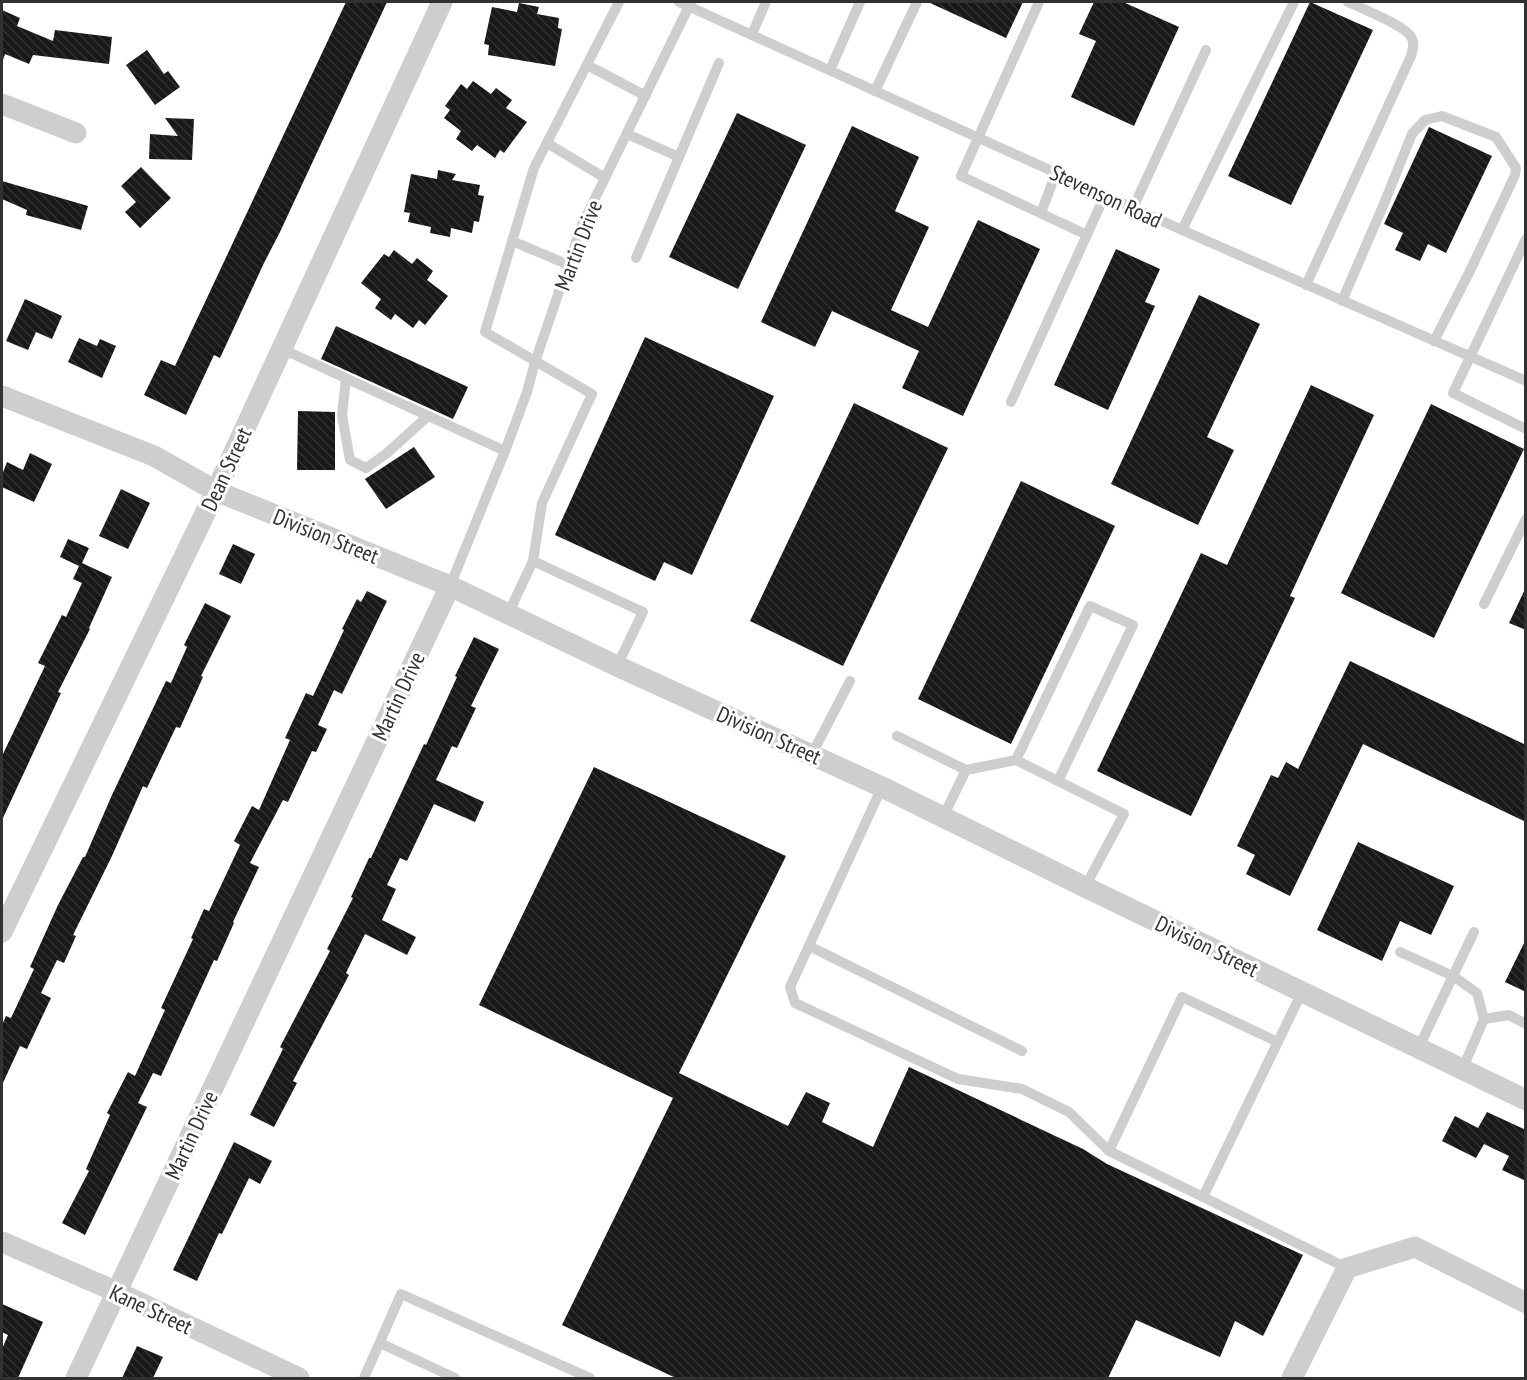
<svg xmlns="http://www.w3.org/2000/svg" width="1527" height="1380" viewBox="0 0 1527 1380" font-family="'PT Sans Narrow',sans-serif">
<style>
.building{fill:url(#building-back-hatch)}
.lines{fill:none;stroke-linecap:round;stroke-linejoin:round}
.service{stroke:#cecece;stroke-width:10}
.minor{stroke:#cecece;stroke-width:21}
.labels{text-anchor:middle;stroke-width:6;stroke-linejoin:round;paint-order:stroke}
.street-label{font-size:22px;fill:#313131;stroke:#fff}
</style>
<defs>
<pattern id="building-back-hatch" width="6" height="6" patternUnits="userSpaceOnUse" patternTransform="scale(1.5)"><rect width="6" height="6" fill="#181818"/><path d="M-1 5l2 2M0 0l6 6M5-1l2 2" fill="none" stroke="#313131"/></pattern>
</defs>
<rect width="100%" height="100%" fill="#fff"/>
<g class="building">
<path d="M346,2H387L280,232L264,263L220,358L214,355L186,415L144,395L161,360L175,366Z"/>
<path d="M928,2H1023L1006,38Z"/>
<path d="M1094,2H1123L1179,27L1134,126L1071,97L1096,41L1079,34Z"/>
<path d="M1310,2L1373,30L1291,205L1228,176Z"/>
<path d="M519,3L539,7L537,14L559,18L558,28L562,29L555,66L488,55L489,45L484,44L492,7L517,12Z"/>
<path d="M2,10L20,18L17,26L53,41L55,30L112,37L109,64L33,55L29,64L5,54L2,63Z"/>
<path d="M147,50L164,74L168,71L180,87L155,105L126,65Z"/>
<path d="M473,81L491,94L496,88L512,100L506,108L527,122L504,153L500,150L495,158L477,145L472,151L456,139L461,131L444,118L450,110L445,106L461,84L467,89Z"/>
<path d="M737,113L806,145L738,289L669,257Z"/>
<path d="M165,118L194,119L192,160L149,159L150,134L178,136Z"/>
<path d="M852,126L919,157L895,211L929,227L891,310L928,327L978,220L1040,249L963,416L902,388L919,351L832,311L815,347L761,322Z"/>
<path d="M1429,127L1492,156L1446,253L1428,244L1420,261L1395,250L1403,233L1384,224Z"/>
<path d="M141,167L171,198L140,228L125,212L136,202L121,186Z"/>
<path d="M438,170L456,174L452,180L480,185L478,195L484,196L479,222L474,221L472,233L451,228L450,237L430,233L431,227L408,222L410,213L404,212L411,174L437,179Z"/>
<path d="M2,181L88,206L81,230L26,215L27,210L2,199Z"/>
<path d="M1116,249L1160,269L1145,302L1155,306L1108,410L1054,385Z"/>
<path d="M394,250L412,264L417,258L433,271L427,280L448,296L425,325L419,320L413,328L395,314L391,320L375,308L381,299L361,283L384,254L389,257Z"/>
<path d="M1199,295L1260,324L1207,437L1234,450L1198,525L1111,484Z"/>
<path d="M25,299L62,316L52,339L36,332L28,350L6,341Z"/>
<path d="M336,326L468,387L453,419L321,359Z"/>
<path d="M645,337L774,396L692,575L664,562L655,581L555,535Z"/>
<path d="M79,338L97,346L100,339L116,346L102,378L68,362Z"/>
<path d="M1311,385L1374,415L1290,596L1295,598L1191,816L1097,771L1201,553L1227,565Z"/>
<path d="M854,403L948,448L843,666L750,621Z"/>
<path d="M1431,404L1524,449L1434,638L1341,593Z"/>
<path d="M298,411L335,412V470H297Z"/>
<path d="M414,447L435,477L386,509L365,479Z"/>
<path d="M30,453L52,464L34,502L2,487V475L7,462L23,470Z"/>
<path d="M1021,481L1115,526L1011,744L918,699Z"/>
<path d="M121,489L150,503L128,549L99,536Z"/>
<path d="M68,539L89,548L82,563L112,577L89,628L90,629L58,692L61,693L2,820V756L45,666L38,663L62,615L66,617L82,583L73,579L79,566L60,557Z"/>
<path d="M233,544L255,554L241,584L219,574Z"/>
<path d="M1526,587V630L1509,623Z"/>
<path d="M367,591L387,601L342,694L334,690L318,725L327,729L316,752L312,751L288,802L283,800L250,863L259,867L233,922L234,923L217,961L214,960L161,1076L153,1073L138,1103L147,1107L85,1235L62,1223L89,1171L86,1169L110,1115L107,1113L128,1072L135,1076L165,1010L161,1008L193,939L191,938L204,909L209,911L240,845L234,841L252,806L259,810L290,740L285,738L306,693L313,696L344,630L342,629L357,599L361,602Z"/>
<path d="M205,603L231,616L201,676L203,677L180,728L176,727L147,788L143,786L112,856L73,935L76,936L64,963L57,960L41,993L51,998L27,1049L20,1046L2,1085V1025L6,1016L11,1018L34,969L30,967L58,905L83,857H85L112,795L166,681L171,683L187,647L184,645Z"/>
<path d="M474,637L499,649L471,706L476,708L457,748L452,746L436,780L484,802L475,822L434,804L407,861L400,858L387,885L396,889L382,920L416,937L407,955L365,934L346,973L349,975L293,1081L297,1083L274,1127L250,1115L283,1049L280,1047L330,951L327,949L353,898L351,897L369,858H371L424,744L426,745L457,677L455,676Z"/>
<path d="M1350,661L1526,745V822L1363,744L1290,896L1246,874L1255,855L1237,846L1271,775L1278,778L1286,762L1298,769Z"/>
<path d="M594,767L786,856L679,1073L788,1126L806,1092L830,1103L822,1122L873,1147L909,1067L1083,1149L1107,1164L1303,1255L1263,1336L1235,1321L1220,1357L1136,1320L1108,1378H676L562,1325L673,1098L479,1005Z"/>
<path d="M1358,842L1454,886L1431,935L1400,921L1382,961L1317,930Z"/>
<path d="M1526,939V992L1505,982Z"/>
<path d="M1487,1112L1526,1130V1181L1502,1170L1509,1156L1484,1144L1476,1158L1442,1141L1455,1116L1478,1128Z"/>
<path d="M234,1142L272,1161L260,1184L249,1178L222,1234L219,1233L197,1281L173,1270Z"/>
<path d="M2,1304L43,1322L18,1378H2V1349L8,1335L2,1332Z"/>
<path d="M137,1346L163,1357L153,1378H122Z"/>
</g>
<g class="lines">
<g class="service">
<path d="M679,2L1182,230L1526,381"/>
<path d="M1039,2L961,176L1087,235"/>
<path d="M752,34L766,2"/>
<path d="M587,65L646,96"/>
<path d="M830,70L860,2"/>
<path d="M875,91L917,2"/>
<path d="M627,134L679,157L719,63"/>
<path d="M547,143L605,178"/>
<path d="M1133,208L1206,50"/>
<path d="M1041,213L1056,173"/>
<path d="M1182,230L1294,2"/>
<path d="M1526,239L1453,393L1526,429"/>
<path d="M512,241L569,265"/>
<path d="M636,258L679,157"/>
<path d="M1306,285L1411,56C1413,50 1415,43 1411,37C1406,26 1361,8 1348,2"/>
<path d="M1342,301L1383,206L1412,134L1425,120L1442,116L1496,137L1516,168L1515,175L1470,271L1434,341"/>
<path d="M282,349L505,451"/>
<path d="M346,379L342,415L350,460L366,468L386,454L428,416"/>
<path d="M1011,402L1105,195"/>
<path d="M533,561L542,503L592,394L485,332L534,168L619,2"/>
<path d="M450,586L505,451L527,392L535,362L581,227L691,2"/>
<path d="M1484,604L1526,519"/>
<path d="M508,614L533,561L643,612L617,666"/>
<path d="M897,736L966,770L943,817"/>
<path d="M812,754L850,681"/>
<path d="M1016,760L1124,814L1085,887"/>
<path d="M966,770L1016,760L1090,606L1133,625L1058,781"/>
<path d="M882,787L790,987L795,1003L958,1079L1022,1089L1069,1112L1109,1151L1203,1197"/>
<path d="M809,946L1022,1051"/>
<path d="M1400,952L1453,976L1477,993L1484,1019L1462,1070"/>
<path d="M1302,992L1203,1197L1347,1268"/>
<path d="M1484,1019L1509,1015L1526,1024"/>
<path d="M1418,1049L1474,932"/>
<path d="M1109,1151L1182,997L1278,1042"/>
<path d="M380,1343L455,1378"/>
<path d="M364,1378L401,1294L590,1378"/>
</g>
<g class="minor">
<path d="M2,104L76,133"/>
<path d="M2,396L154,456L216,491L450,586L617,666L882,787L1085,887L1526,1100"/>
<path d="M2,932L216,491L442,2"/>
<path d="M2,1242L117,1292L299,1378"/>
<path d="M76,1378L450,586"/>
<path d="M1292,1378L1347,1268L1415,1247L1526,1303"/>
</g>
</g>
<g class="labels">
<g class="street-label">
<text transform="translate(1106 196) rotate(25)" y="8">Stevenson Road</text>
<text transform="translate(578 245) rotate(-69)" y="8">Martin Drive</text>
<text transform="translate(226 469) rotate(-65)" y="8">Dean Street</text>
<text transform="translate(326 536) rotate(22)" y="8">Division Street</text>
<text transform="translate(398 696) rotate(-65)" y="8">Martin Drive</text>
<text transform="translate(769 735) rotate(24)" y="8">Division Street</text>
<text transform="translate(1207 946) rotate(26)" y="8">Division Street</text>
<text transform="translate(191 1135) rotate(-65)" y="8">Martin Drive</text>
<text transform="translate(151 1309) rotate(25)" y="8">Kane Street</text>
</g>
</g>
<rect width="1527" height="1380" fill="none" stroke="#313131" stroke-width="6"/>
</svg>
